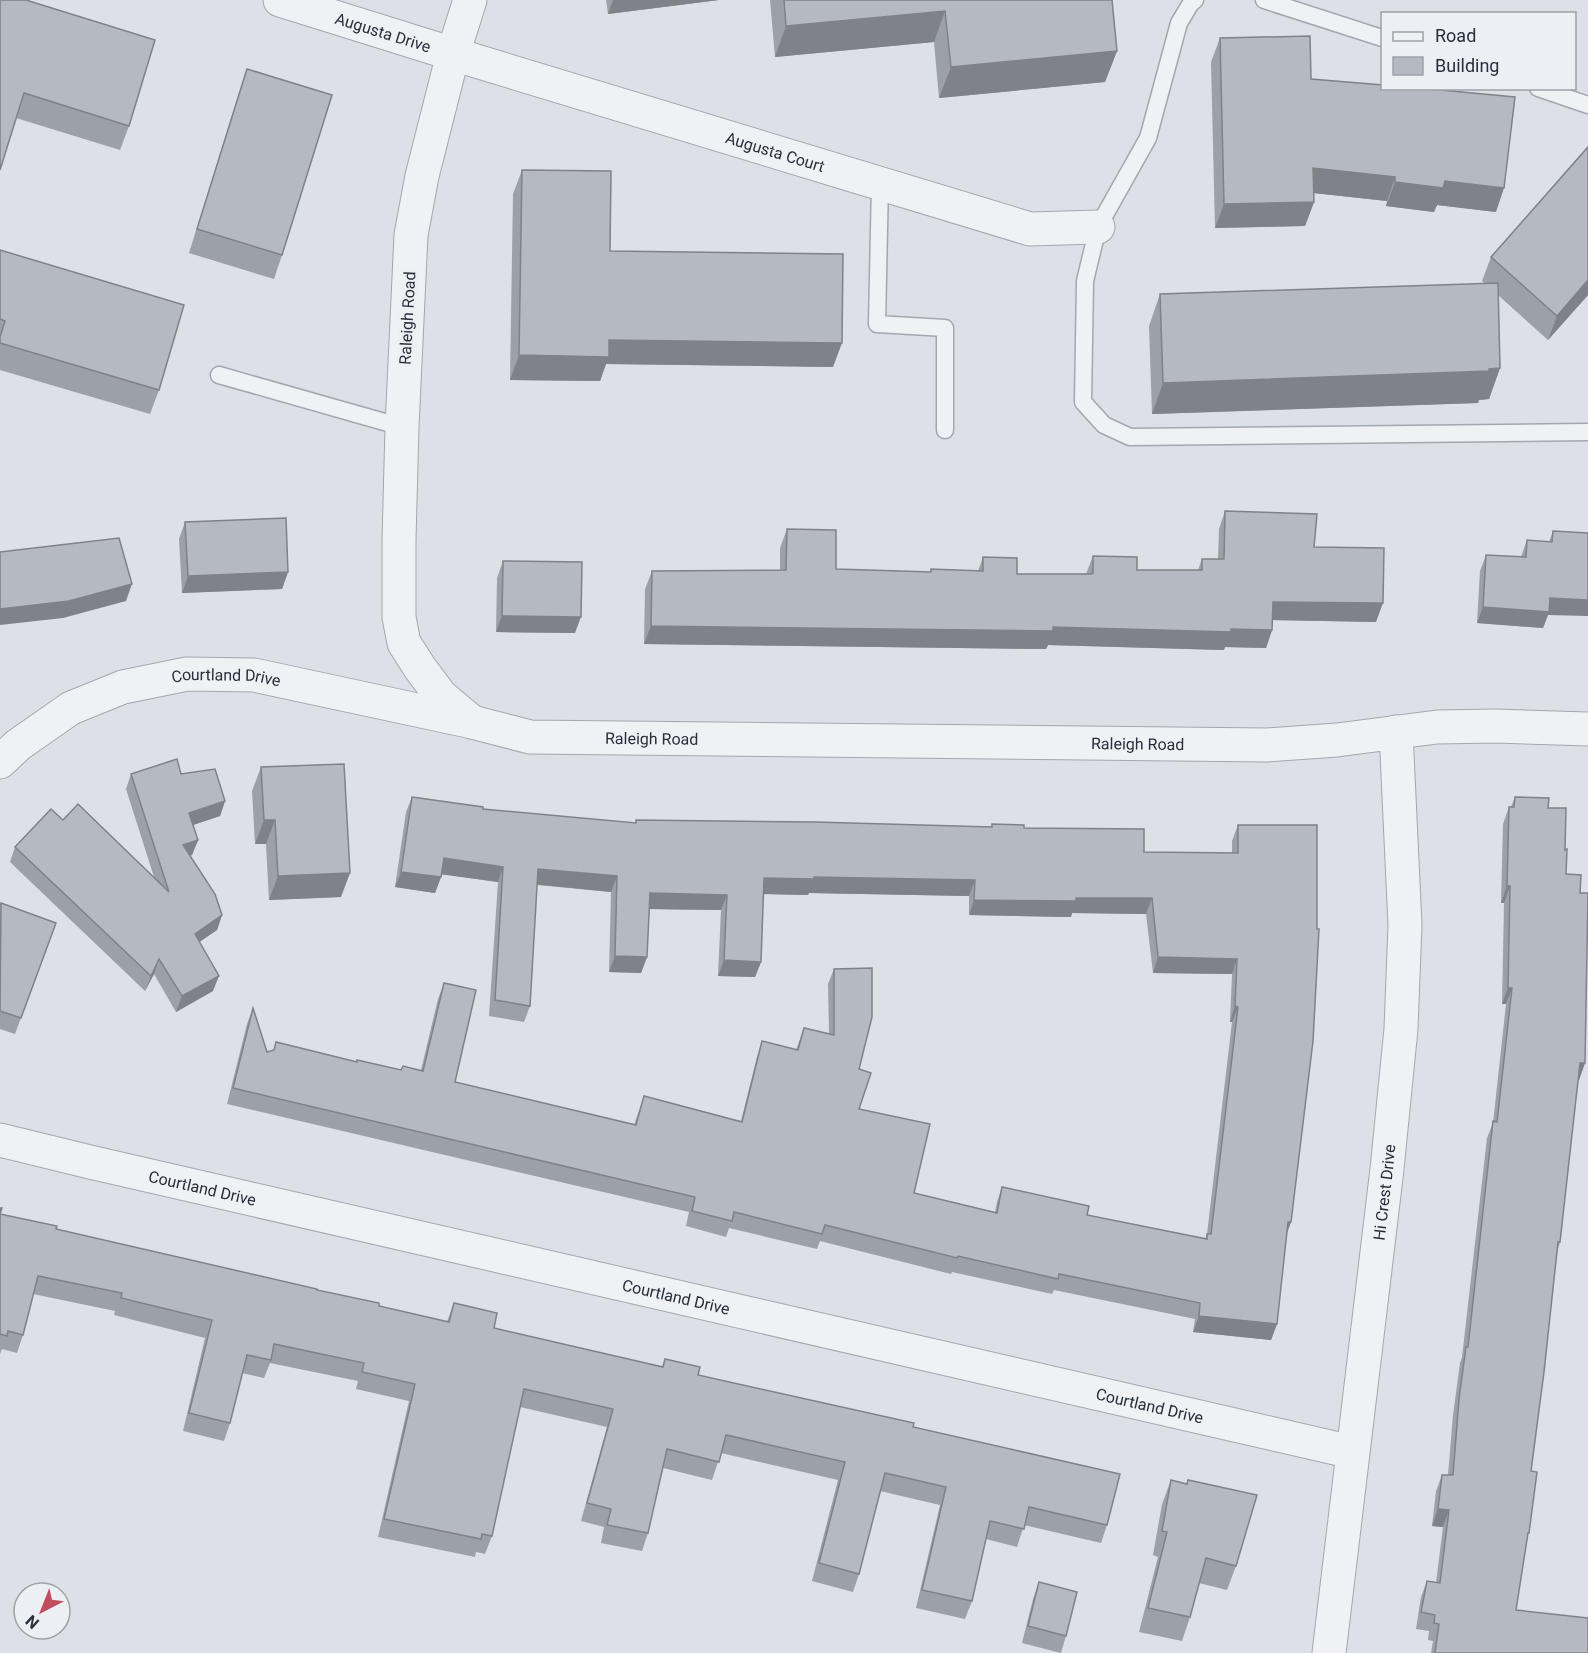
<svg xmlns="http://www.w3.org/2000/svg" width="1588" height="1653" viewBox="0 0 1588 1653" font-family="Roboto,sans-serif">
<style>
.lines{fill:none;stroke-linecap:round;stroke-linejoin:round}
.lane-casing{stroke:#a3a7af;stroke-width:19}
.street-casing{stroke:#a3a7af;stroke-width:35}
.lane{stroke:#eff1f4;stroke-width:16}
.street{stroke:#eff1f4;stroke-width:33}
.wall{fill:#9ca0a7}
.shaded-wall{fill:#7f8288}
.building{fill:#b5bac2;stroke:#7f8288;stroke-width:1.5}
.labels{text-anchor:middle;stroke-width:6;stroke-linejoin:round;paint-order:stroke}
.street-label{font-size:16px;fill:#282f3b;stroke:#eceff3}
</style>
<rect width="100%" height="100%" fill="#dde0e6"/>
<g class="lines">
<defs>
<g id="lane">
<path d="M1195,0L1191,3L1179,23L1148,138L1098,227L1085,281L1083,402L1104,425L1130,437L1588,432"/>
<path d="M1264,0L1382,38"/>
<path d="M1538,88L1588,105"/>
<path d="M880,183L877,324L945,328V430"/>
<path d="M219,375L402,427"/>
</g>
<g id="street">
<path id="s1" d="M280,0L453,54L1030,229L1098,227"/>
<path id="s2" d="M470,0L453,54L422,176L411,235L402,427L399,540V617L404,643L420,668L441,696L472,722L530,737L1267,745L1337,740L1437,727L1495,726L1588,729"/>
<path id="s3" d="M0,762L18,745L71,708L123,687L187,674L254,675L468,721"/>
<path id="s4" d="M0,1140L90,1162L1352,1452"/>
<path id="s5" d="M1329,1653L1387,1169L1401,1029L1405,925L1396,732"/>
</g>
</defs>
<use href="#lane" class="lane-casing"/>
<use href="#street" class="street-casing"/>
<use href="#lane" class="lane"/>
<use href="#street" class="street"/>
</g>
<g class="wall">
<path d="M0,0L129,126L120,150L16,118Z"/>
<path d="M606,0H719L608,14Z"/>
<path d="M770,0H1112L1117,51L1105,82L939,98L934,42L775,57Z"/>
<path d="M1220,38L1311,79L1496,212L1437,205L1434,212L1386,206L1387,201L1314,193V202L1305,226L1215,228L1211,62Z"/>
<path d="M247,69L282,255L274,279L189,253L239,93Z"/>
<path d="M1588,147V295L1548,340L1498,295L1500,368L1489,399L1479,400L1478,403L1152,414L1149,326L1160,294L1485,284L1482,281L1491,257Z"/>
<path d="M522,170L610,251L833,367L606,364L600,381L510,380L513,194Z"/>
<path d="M0,250L159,390L150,414L0,370Z"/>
<path d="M1225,511L1314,547L1376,622L1273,620L1272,630L1266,648L1225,647L1224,650L1048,645L1046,649L644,644L645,589L652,571L780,570V548L787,529L836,569L930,572L931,569L978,571L983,557L1017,574H1086L1093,556L1137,570H1198L1202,559H1218L1219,529Z"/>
<path d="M185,522L288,572L282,589L182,593L179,539Z"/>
<path d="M1553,531L1548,615L1543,628L1477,623L1480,571L1486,555L1521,557L1527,540L1549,542Z"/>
<path d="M503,561L575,633L496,632L497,578Z"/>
<path d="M261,767L341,897L269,900L266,844H255L252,791Z"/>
<path d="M131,774H181L225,801L220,816L193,825L198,840L192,855L190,856L222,915L217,930L199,942L213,991L176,1012L154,974L145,991L10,862L15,847L63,820L154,877L126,789Z"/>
<path d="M412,797L483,809L635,823L636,820L991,827L992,824L1024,828L1144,852L1232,853V841L1238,825L1291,1222L1286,1236L1277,1324L1271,1340L1193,1332L1195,1319L1054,1290L1052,1294L952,1272L951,1274L820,1241L817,1249L729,1228L726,1237L686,1226L689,1212L227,1104L247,1024L253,1008L267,1052L273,1051L276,1042L356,1062L401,1070H421L438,999L444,983L455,1082L634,1125L644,1096L741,1121L757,1057L762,1041L796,1050L804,1028L829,1034L828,984L834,969L859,1069V1109L914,1193L995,1212L997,1202L1002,1187L1087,1215L1205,1239L1207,1234L1232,1022H1230L1232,974L1153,973L1146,914L1072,913L1071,917L969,915V896L809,893L808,895L763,894L761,962L755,977L718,976L721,910L649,909L647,957L641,973L609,972L611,892L537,885L530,1006L524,1022L489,1016L498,882L442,874L435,893L395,887L406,812Z"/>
<path d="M1515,797L1548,808L1565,850L1566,874L1580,893L1585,1063L1579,1080H1578L1560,1242L1557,1253L1531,1471L1527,1541L1516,1610L1588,1653H1431L1433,1641L1428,1640L1429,1631L1416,1629L1421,1597L1427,1581L1436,1583L1443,1527L1432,1526L1436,1491L1442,1475H1448L1453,1415L1460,1363L1462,1357L1487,1138L1493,1123L1506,1004H1502L1504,903H1501L1503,824L1509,807H1511Z"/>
<path d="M0,904L56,923L15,1034L0,1029Z"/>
<path d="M0,1208V1214L56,1229L447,1322L454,1303L494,1328L662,1367L665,1359L698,1375L913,1427L1107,1525L1101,1543L1024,1525L1017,1547L986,1539L972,1601L965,1619L916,1608L940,1505L880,1491L859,1574L853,1592L812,1581L838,1480L721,1453L712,1480L663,1468L648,1533L642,1551L601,1543L604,1527L581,1521L607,1427L520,1407L492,1536L485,1554L476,1552L475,1557L378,1537L409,1401L356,1389L358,1381L270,1363L264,1378L242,1373L230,1423L224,1441L183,1431L205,1338L114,1315L115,1311L33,1294L23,1335L17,1353L2,1349L0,1354Z"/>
<path d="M1171,1480L1236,1566L1227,1590L1199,1583L1190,1617L1182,1641L1139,1632L1158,1557L1153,1555L1162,1504Z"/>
<path d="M1039,1582L1066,1636L1061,1653L1022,1643L1033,1599Z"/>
</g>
<g class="shaded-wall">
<path d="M613,0H719L608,14Z"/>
<path d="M945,11L934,42L775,57L786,26Z"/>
<path d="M1117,51L1105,82L939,98L951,67Z"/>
<path d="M1313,168L1395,177L1387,201L1304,192Z"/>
<path d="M1445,181L1504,188L1496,212L1437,205L1434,212L1386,206L1395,182Z"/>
<path d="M1314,202L1305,226L1215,228L1224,204Z"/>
<path d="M1588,280V295L1548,340L1557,316Z"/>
<path d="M609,340L842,343L833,367L606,364L600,381L510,380L519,355Z"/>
<path d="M1500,368L1489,399L1479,400L1478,403L1152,414L1163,383Z"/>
<path d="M288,572L282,589L182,593L188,576Z"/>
<path d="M132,584L126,601L63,618L0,625V609Z"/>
<path d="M1550,598L1588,600V616L1548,615L1543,628L1477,623L1483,607Z"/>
<path d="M1273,602L1383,603L1376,622L1266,620Z"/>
<path d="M502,616L581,617L575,633L496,632Z"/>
<path d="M651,626L1053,627L1272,630L1266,648L1225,647L1224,650L1048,645L1046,649L644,644Z"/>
<path d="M225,801L220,816L184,828L189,813Z"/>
<path d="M264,820H275L266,844H255Z"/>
<path d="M198,840L192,855L177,860L183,845Z"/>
<path d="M444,858L503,867L498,882L439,874Z"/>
<path d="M538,869L617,876L611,892L533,884Z"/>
<path d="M401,872L441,877L435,893L395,887Z"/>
<path d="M350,873L341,897L269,900L278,876Z"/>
<path d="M814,877L975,880L969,896L809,893L808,895L758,894L764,878Z"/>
<path d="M1507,886H1510L1504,903H1501Z"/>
<path d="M650,893L727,895L721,910L644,909Z"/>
<path d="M1076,898H1152L1146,914L1072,913L1071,917L969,915L974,900Z"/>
<path d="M222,915L217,930L189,949L195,934Z"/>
<path d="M615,956L647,957L641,973L609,972Z"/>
<path d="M1158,957L1237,959L1232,974L1153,973Z"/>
<path d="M159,959L154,974L145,991L151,976Z"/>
<path d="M724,960L761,962L755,977L718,976Z"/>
<path d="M219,976L213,991L176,1012L182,996Z"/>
<path d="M1508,988H1512L1506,1004H1502Z"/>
<path d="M1235,1006L1238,1007L1232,1022H1230Z"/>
<path d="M1580,1063H1585L1579,1080H1574Z"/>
<path d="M1288,1222H1291L1285,1238Z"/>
<path d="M1199,1316L1277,1324L1271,1340L1193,1332Z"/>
<path d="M1438,1509L1449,1510L1443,1527L1432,1526Z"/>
</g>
<g class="building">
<path d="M0,0H26L155,40L129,126L24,93L0,170Z"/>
<path d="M784,0H1112L1117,51L951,67L945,11L786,26Z"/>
<path d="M1310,36L1311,79L1383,85V88H1419L1515,97L1504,188L1445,181L1443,188L1395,182V177L1313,168L1314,202L1224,204L1220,38Z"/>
<path d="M247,69L332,95L282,255L197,229Z"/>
<path d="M1588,147V280L1557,316L1491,257Z"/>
<path d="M522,170L611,171L610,251L843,254L842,343L609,340V357L519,355Z"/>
<path d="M0,250L184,305L159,390L0,343V337L5,321L0,319Z"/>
<path d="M1498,283L1500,368L1489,369V371L1163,383L1160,294Z"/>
<path d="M1225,511L1317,514L1314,547L1384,548L1383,603L1273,602L1272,630L1231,629V632L1053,627V631L651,626L652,571L786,570L787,529L836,530V569L931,572V569L983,571V557L1017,558V574H1091L1093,573V556L1137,557V570H1202V559H1224Z"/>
<path d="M286,518L288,572L188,576L185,522Z"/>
<path d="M1553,531L1588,533V600L1550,598L1549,612L1483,607L1486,555L1526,557L1527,540L1552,542Z"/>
<path d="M119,538L132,584L69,601L0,609V552Z"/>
<path d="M503,561L582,562L581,617L502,616Z"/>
<path d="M177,759L181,774L215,769L225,801L189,813L198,840L183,845L215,894L222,915L195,934L219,976L182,996L159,959L151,976L15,847L51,809L63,820L78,804L169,892L131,774Z"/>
<path d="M344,764L350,873L278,876L275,820H264L261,767Z"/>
<path d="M412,797L483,807V809L636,823V820L815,822L992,827V824L1024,825V828L1144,829V852L1238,853V825H1317V929H1319L1313,1041L1291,1222H1288L1277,1324L1199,1316L1200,1303L1059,1274L1058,1279L958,1256L957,1258L825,1225L822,1234L734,1212L732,1221L692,1211L695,1197L233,1088L253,1008L267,1052L274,1050L276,1042L357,1062V1060L401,1070L403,1066L423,1071L444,983L476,990L455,1082L636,1125L644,1096L742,1122L762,1041L798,1050L804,1028L834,1035V969L872,968V1017L859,1069L871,1073L859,1109L930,1124L914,1193L997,1213L1002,1187L1089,1206L1087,1215L1207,1239V1234H1211L1238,1007L1235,1006L1237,959L1158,957L1152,898H1076V901L974,900L975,880L814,877V879L764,878L761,962L724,960L727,895L650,893L647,957L615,956L617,876L538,869L530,1006L495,1000L503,867L444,858L441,877L401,872Z"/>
<path d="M1515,797L1549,798L1548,808H1566L1565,850L1567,849L1566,874L1581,875L1580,893H1588L1585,1063H1580L1560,1242H1558L1544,1372L1531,1471L1537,1472L1529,1533H1528L1516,1610L1588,1618V1653H1435L1439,1624L1434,1623L1435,1615L1421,1612L1427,1581L1440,1583L1449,1510L1438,1509L1442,1475H1453L1459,1399L1466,1347H1468L1493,1121L1497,1122L1512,988H1508L1510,886H1507L1509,807H1514Z"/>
<path d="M1,903L56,923L21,1018L0,1011Z"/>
<path d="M0,1208H2L0,1214L57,1226L56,1229L317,1289V1290L379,1303V1306L449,1322L454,1303L497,1313L494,1328L663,1367L665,1359L700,1367L698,1375L914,1423L913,1427L1120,1474L1107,1525L1029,1507L1024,1529L990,1521L972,1601L922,1590L946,1487L885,1473L859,1574L819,1563L845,1462L726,1435L719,1462L667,1449L648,1533L607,1525L611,1509L587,1503L613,1409L524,1389L492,1536L482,1534L481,1539L384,1519L415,1384L362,1372L364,1363L274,1344L271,1360L247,1355L230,1423L189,1413L212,1320L121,1298L122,1293L38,1276L23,1335L8,1331L7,1336L0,1334Z"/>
<path d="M1171,1480L1187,1484L1188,1480L1257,1495L1236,1566L1206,1558L1190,1617L1148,1608L1167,1532L1162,1531Z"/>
<path d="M1039,1582L1077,1592L1066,1636L1028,1626Z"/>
</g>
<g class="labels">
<g class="street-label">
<text dy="6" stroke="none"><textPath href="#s1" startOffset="108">Augusta Drive</textPath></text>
<text dy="6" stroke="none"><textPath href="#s1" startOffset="518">Augusta Court</textPath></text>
<text transform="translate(407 318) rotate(-87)" y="6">Raleigh Road</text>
<text dy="6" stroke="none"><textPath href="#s3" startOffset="250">Courtland Drive</textPath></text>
<text dy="6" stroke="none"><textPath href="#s2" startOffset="938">Raleigh Road</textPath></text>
<text dy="6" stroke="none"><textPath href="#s2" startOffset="1424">Raleigh Road</textPath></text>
<text dy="6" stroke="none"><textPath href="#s4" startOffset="208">Courtland Drive</textPath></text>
<text dy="6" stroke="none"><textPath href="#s5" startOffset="464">Hi Crest Drive</textPath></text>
<text dy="6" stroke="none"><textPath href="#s4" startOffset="694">Courtland Drive</textPath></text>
<text dy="6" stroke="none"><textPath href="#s4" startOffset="1180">Courtland Drive</textPath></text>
</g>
</g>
<rect x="1381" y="12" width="195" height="78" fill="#eceff3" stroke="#9ea2a9" stroke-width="1.5"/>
<rect x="1393" y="32" width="30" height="9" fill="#eff1f4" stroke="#9ea2a9" stroke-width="1.5"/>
<text x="1435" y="42" font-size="18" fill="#282f3b">Road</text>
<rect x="1393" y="57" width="30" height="18" fill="#b5bac2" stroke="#9ea2a9" stroke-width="1.5"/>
<text x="1435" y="72" font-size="18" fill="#282f3b">Building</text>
<g transform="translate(42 1611) rotate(222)"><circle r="28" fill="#eceff3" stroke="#9ea2a9" stroke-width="1.5"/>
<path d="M0-4.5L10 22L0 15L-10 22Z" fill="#c14c5d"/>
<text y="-9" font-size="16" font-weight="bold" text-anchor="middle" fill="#282f3b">N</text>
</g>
</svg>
